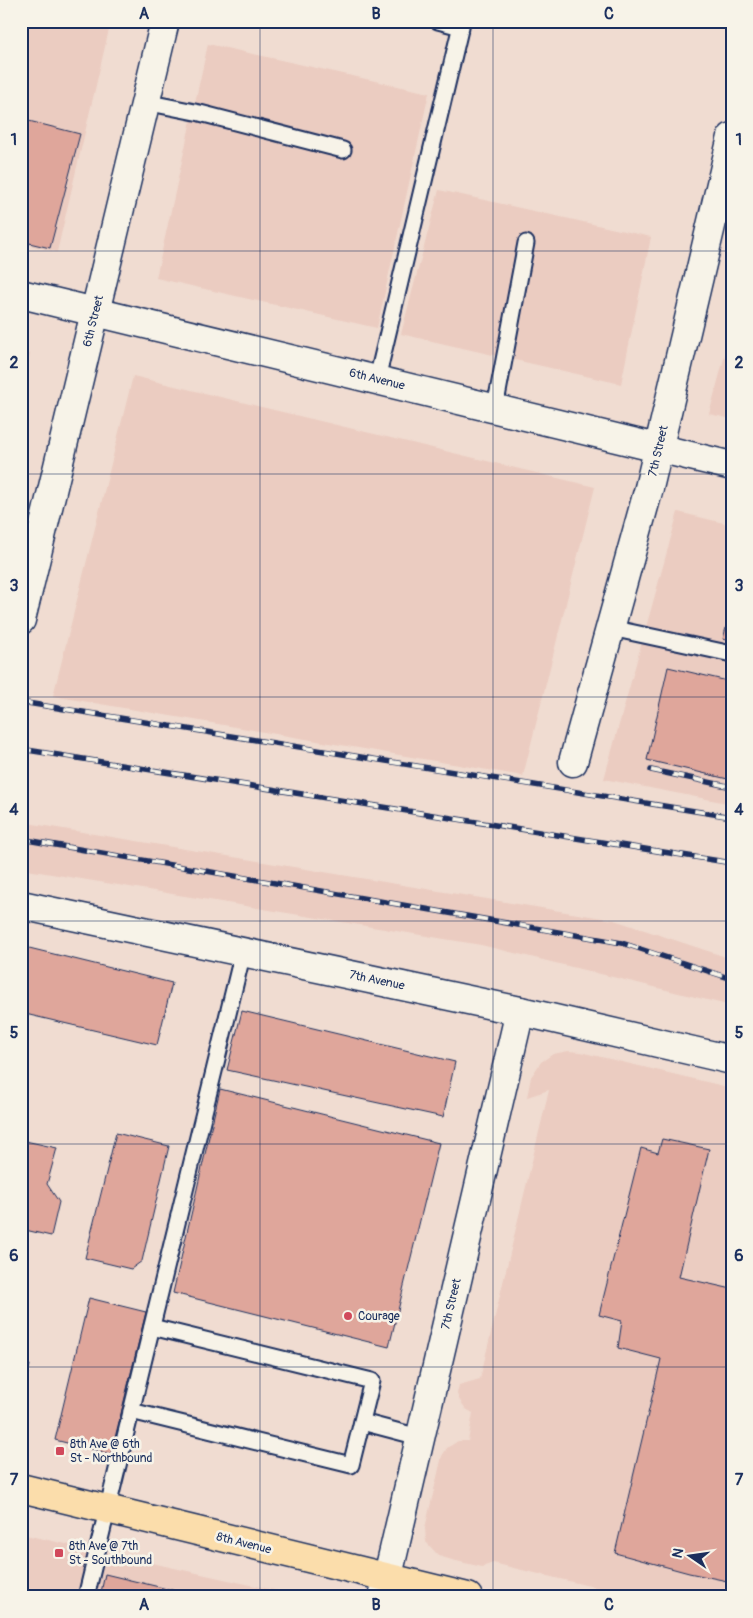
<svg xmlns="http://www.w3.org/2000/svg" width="753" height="1618" viewBox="0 0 753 1618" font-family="Pangolin,sans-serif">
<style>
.built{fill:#ebccc1}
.building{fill:#dfa69b;stroke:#1b2f5e}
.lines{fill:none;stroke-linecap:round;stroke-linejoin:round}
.lane-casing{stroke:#1b2f5e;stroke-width:19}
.street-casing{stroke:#1b2f5e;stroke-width:31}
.secondary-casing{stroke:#1b2f5e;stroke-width:31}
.primary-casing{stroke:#1b2f5e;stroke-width:31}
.lane{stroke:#f7f3e8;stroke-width:15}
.street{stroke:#f7f3e8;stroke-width:28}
.secondary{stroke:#f7f3e8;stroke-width:28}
.primary{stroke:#fbddab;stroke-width:28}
.rail-casing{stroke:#1b2f5e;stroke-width:5.5}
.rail{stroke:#f7f3e8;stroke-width:4;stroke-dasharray:11;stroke-linecap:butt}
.grid{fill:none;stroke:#1b2f5e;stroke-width:1;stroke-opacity:0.55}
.poi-dot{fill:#d1495b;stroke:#f7f3e8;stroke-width:2}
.labels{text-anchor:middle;stroke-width:5;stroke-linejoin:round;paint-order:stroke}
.street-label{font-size:12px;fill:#1b2f5e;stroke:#f7f3e8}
.poi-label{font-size:12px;fill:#1b2f5e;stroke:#f7f3e8;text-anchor:start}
.neatline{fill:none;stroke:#1b2f5e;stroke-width:2}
.grid-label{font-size:16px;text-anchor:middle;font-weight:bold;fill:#1b2f5e}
</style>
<rect width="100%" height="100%" fill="#f0dcd1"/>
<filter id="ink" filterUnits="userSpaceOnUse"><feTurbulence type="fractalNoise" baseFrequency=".02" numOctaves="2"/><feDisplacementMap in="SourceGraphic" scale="10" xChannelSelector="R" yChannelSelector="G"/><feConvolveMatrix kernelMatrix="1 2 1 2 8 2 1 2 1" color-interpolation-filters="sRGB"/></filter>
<g filter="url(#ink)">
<g class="built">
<path d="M21,21H111L57,252L21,243Z"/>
<path d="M208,44L429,93L377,328L156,278Z"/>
<path d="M439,190L651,237L621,384L401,334Z"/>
<path d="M732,329V419L709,414Z"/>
<path d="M21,352L30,354L21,390Z"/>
<path d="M133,376L595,487L523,776L53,696Z"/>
<path d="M678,512L732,525V804L604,779Z"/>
<path d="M21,822L614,920L732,959V1006L481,945L21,869Z"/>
<path d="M568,1051L580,1052L732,1088V1597H636L493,1563L482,1567L452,1560L439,1556L426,1542L425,1528L442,1456L447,1448L458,1441H468L473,1413L466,1409L460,1401L457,1394L459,1385L480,1379L549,1090L527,1097L531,1077L541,1062L553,1054Z"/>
<path d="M21,1534L305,1597H21Z"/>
</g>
<g class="building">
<path d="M21,119L80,134L50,248L21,241Z"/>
<path d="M732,605V641L723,639Z"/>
<path d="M668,667L732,682V780L647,760Z"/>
<path d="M21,946L172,983L157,1045L21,1013Z"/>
<path d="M242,1011L455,1062L443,1117L227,1070Z"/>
<path d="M220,1089L439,1143L389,1347L173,1293Z"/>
<path d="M116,1133L169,1146L142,1261L131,1269L85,1258Z"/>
<path d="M662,1139L709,1149L679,1277L732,1289V1582L689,1573L615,1553L661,1359L618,1348L622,1321L599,1315L641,1148L658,1153Z"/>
<path d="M21,1140L57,1148L47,1184L59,1202L51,1236L21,1229Z"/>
<path d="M89,1298L146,1312L111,1454L55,1440Z"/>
<path d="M21,1363L30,1365L21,1399Z"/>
<path d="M105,1574L201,1597H100Z"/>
</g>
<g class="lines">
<defs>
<g id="lane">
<path d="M438,21L461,27"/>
<path d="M145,102L200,113L343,150"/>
<path d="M377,379L462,21"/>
<path d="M495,408L526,243"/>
<path d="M611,628L732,654"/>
<path d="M131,1411L351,1465L372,1381L152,1327"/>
<path d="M362,1422L419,1437"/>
<path d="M86,1597L243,952"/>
</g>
<g id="street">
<path d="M21,620L165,21"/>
<path d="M573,762L649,488L732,137"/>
<path d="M21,905L520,1011L732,1060"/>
<path d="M383,1597L520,1011"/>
</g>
<path id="secondary" d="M21,294L732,466"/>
<path id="primary" d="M21,1488L468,1597"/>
</defs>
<use href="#lane" class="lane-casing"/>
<use href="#street" class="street-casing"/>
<use href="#secondary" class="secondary-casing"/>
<use href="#primary" class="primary-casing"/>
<use href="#lane" class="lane"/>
<use href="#street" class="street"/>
<use href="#secondary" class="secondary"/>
<use href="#primary" class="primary"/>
<defs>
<g id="rail">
<path d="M21,702L732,817"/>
<path d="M21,749L732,863"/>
<path d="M651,770L732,787"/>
<path d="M21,839L622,943L732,979"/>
</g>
</defs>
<use href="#rail" class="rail-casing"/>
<use href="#rail" class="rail"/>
</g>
</g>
<path class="grid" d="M260,21V1597M493,21V1597M21,251H732M21,474H732M21,697H732M21,921H732M21,1144H732M21,1367H732"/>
<g class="poi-dot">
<circle cx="348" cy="1316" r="5"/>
<rect x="55" y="1446" width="10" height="10" rx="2.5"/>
<rect x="54" y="1548" width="10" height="10" rx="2.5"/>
</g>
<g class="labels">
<g class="street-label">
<text transform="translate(93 321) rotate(-76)" y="4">6th Street</text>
<text transform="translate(377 379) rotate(14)" y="4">6th Avenue</text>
<text transform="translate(658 451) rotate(-77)" y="4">7th Street</text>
<text transform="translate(377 980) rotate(12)" y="4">7th Avenue</text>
<text transform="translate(451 1304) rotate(-77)" y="4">7th Street</text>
<text transform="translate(244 1543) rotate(14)" y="4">8th Avenue</text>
</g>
<g class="poi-label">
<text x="358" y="1320">Courage</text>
<text x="70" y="1448">8th Ave @ 6th<tspan x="70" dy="14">St - Northbound</tspan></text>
<text x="69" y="1550">8th Ave @ 7th<tspan x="69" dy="14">St - Southbound</tspan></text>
</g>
</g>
<rect width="753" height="1618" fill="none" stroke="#f7f3e8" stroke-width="55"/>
<g transform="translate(690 1556) rotate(283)" stroke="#f7f3e8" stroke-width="4" paint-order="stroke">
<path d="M0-4L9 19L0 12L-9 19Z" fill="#1b2f5e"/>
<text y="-8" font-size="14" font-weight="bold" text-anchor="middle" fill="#1b2f5e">N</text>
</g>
<rect x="28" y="28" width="698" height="1562" class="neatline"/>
<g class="grid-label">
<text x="144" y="19">A</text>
<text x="376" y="19">B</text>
<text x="609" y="19">C</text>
<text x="14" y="145">1</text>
<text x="739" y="145">1</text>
<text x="14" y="368">2</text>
<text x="739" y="368">2</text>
<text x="14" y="591">3</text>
<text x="739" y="591">3</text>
<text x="14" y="815">4</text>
<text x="739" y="815">4</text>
<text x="14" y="1038">5</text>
<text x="739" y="1038">5</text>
<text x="14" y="1261">6</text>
<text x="739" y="1261">6</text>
<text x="14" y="1485">7</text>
<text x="739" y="1485">7</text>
<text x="144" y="1610">A</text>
<text x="376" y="1610">B</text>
<text x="609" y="1610">C</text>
</g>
</svg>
